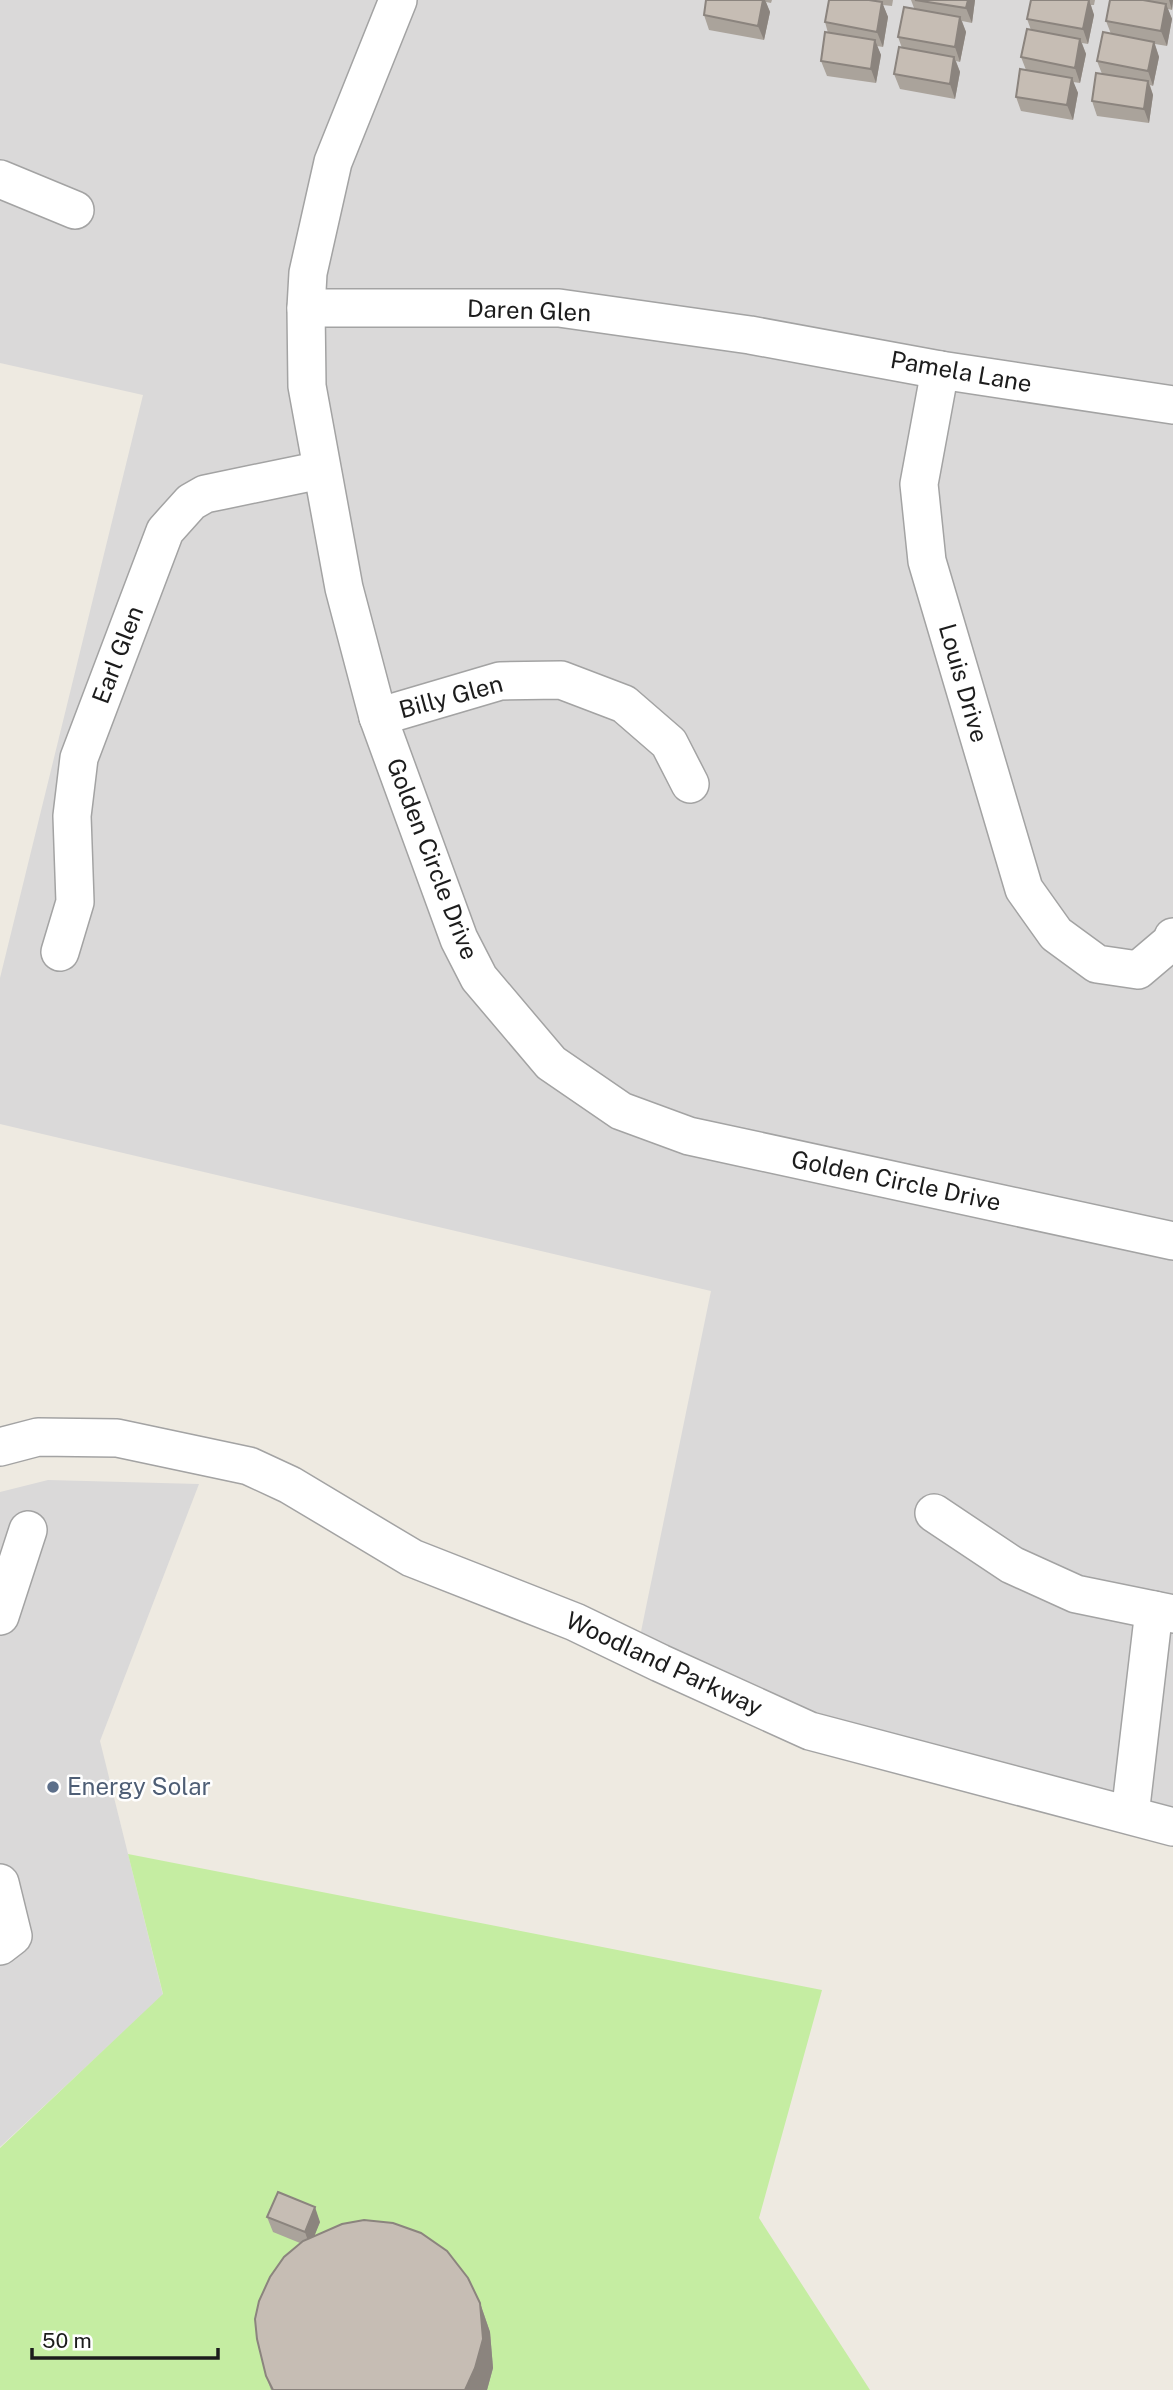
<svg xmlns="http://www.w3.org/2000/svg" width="1173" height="2390" viewBox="0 0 1173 2390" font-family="'Public Sans',sans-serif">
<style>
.residential{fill:#dad9d9}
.grass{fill:#c5eda2}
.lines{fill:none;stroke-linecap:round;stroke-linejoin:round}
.minor-casing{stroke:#a3a3a3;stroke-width:40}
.minor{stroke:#fff;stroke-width:37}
.wall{fill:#aaa39b}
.shaded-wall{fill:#8b847e}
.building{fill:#c6bdb4;stroke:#8b847e;stroke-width:2}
.service-dot{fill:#5c6f8a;stroke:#fff;stroke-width:2.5}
.labels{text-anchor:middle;stroke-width:5;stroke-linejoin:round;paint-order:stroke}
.street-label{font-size:24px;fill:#1c1c1c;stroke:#fff}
.service-label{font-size:24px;fill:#4e5e75;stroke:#fff;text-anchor:start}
</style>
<rect width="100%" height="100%" fill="#eeeae1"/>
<g class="residential">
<path d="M0,0H1173V1833L887,1748L637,1651L711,1291L0,1124V978L143,395L0,363Z"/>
<path d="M48,1480L199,1484L100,1741L163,1995L0,2147V1492Z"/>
</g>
<path class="grass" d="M128,1854L822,1990L759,2218L870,2390H0V2148L163,1994Z"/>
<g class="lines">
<defs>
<g id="minor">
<path d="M398,0L333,162L308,273L306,308L307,386L344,588L378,717L459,939L479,978L551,1063L621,1111L689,1136L1173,1241"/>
<path d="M0,179L75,210"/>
<path d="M306,308H559L750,335L940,370L1173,405"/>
<path d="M940,370L919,484L927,561L1024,889L1056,934L1097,964L1138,970L1171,942L1173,937"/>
<path d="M378,717L500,681L561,680L624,704L669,743L690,784"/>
<path d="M60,952L75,902L72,816L79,758L165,531L191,502L205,494L321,470"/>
<path d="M0,1447L38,1437L117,1438L249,1466L290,1485L412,1558L575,1622L660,1663L810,1731L1173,1827"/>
<path d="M934,1513L1012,1565L1076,1594L1173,1614"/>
<path d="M0,1616L28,1530"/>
<path d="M1130,1815L1154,1610"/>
<path d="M0,1883L13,1936L0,1946"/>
</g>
</defs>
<use href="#minor" class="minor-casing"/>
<use href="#minor" class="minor"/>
</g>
<g class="wall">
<path d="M706,0H772L771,3L766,2L770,12L764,40L709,30L704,15Z"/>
<path d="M829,0H893L892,6L883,5L888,17L883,47L877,46L881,55L876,83L827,76L821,61L828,33L825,22Z"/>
<path d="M911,0H975L972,23L962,21L966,32L960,62L956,61L960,72L955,99L900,89L894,74L902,48L898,37L914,8Z"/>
<path d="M1031,0H1095L1094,5H1091L1094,15L1088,44L1082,43L1086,54L1080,83L1073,82L1078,93L1073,120L1021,111L1016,97L1026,70L1021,57L1031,30L1027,19Z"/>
<path d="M1110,0H1173L1172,10L1168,9L1172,19L1167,46L1155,44L1159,57L1153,86L1150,85L1153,95L1149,123L1097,116L1092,101L1102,74L1097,61L1111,34L1106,21Z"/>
<path d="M267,2217L320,2222L314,2236L480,2303L490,2332L493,2368L487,2390H271L266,2376L300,2243L273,2232Z"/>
</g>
<g class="shaded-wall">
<path d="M763,0H765L770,12L764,40L758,26Z"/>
<path d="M968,0H975L972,23L966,8Z"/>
<path d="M1089,0L1094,15L1088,44L1083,29Z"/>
<path d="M1169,0H1173L1172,10Z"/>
<path d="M882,2L888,17L883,47L877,32Z"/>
<path d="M1166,4L1172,19L1167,46L1161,31Z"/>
<path d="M960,17L966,32L960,62L955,47Z"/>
<path d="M1080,39L1086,54L1080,83L1075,68Z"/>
<path d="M875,40L881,55L876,83L871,69Z"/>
<path d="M1154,42L1159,57L1153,86L1148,71Z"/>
<path d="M954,57L960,72L955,99L950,84Z"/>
<path d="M1072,78L1078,93L1073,120L1067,105Z"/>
<path d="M1148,81L1153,95L1149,123L1144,109Z"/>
<path d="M315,2207L320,2222L310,2247L305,2232Z"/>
<path d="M480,2303L490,2332L493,2368L487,2390H465Z"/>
</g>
<g class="building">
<path d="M706,0H763L758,26L704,15Z"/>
<path d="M829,0H869L882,2L877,32L825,22Z"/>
<path d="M915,0H968L966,8Z"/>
<path d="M1031,0H1089L1083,29L1027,19Z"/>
<path d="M1110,0H1143L1166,4L1161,31L1106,21Z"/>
<path d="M904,7L960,17L955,47L898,37Z"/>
<path d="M1027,29L1080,39L1075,68L1021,57Z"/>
<path d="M825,32L875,40L871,69L821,61Z"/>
<path d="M1103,32L1154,42L1148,71L1097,61Z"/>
<path d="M899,47L954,57L950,84L894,74Z"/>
<path d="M1020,69L1072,78L1067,105L1016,97Z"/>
<path d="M1096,73L1148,81L1144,109L1092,101Z"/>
<path d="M278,2192L315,2207L305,2232L267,2217Z"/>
<path d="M364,2220L393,2223L421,2233L447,2251L468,2278L480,2303L483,2339L475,2368L465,2390H273L266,2376L257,2339L255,2319L259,2301L270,2277L284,2257L303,2241L342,2224Z"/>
</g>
<circle class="service-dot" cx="53" cy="1787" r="7"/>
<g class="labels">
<g class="street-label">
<text transform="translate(529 311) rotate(2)" y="8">Daren Glen</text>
<text transform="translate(961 372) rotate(10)" y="8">Pamela Lane</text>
<text transform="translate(118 655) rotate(-69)" y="8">Earl Glen</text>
<text transform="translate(963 683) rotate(74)" y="8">Louis Drive</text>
<text transform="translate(451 697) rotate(-15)" y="8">Billy Glen</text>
<text transform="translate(432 859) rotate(69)" y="8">Golden Circle Drive</text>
<text transform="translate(896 1181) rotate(12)" y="8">Golden Circle Drive</text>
<text transform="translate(664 1664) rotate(25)" y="8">Woodland Parkway</text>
</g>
<g class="service-label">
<text x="67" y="1795">Energy Solar</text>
</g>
</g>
<path d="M32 2348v10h186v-10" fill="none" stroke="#1c1c1c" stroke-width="3.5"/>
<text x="42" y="2348" font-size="21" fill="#1c1c1c" stroke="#ffffff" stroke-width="5" paint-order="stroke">50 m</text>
</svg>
